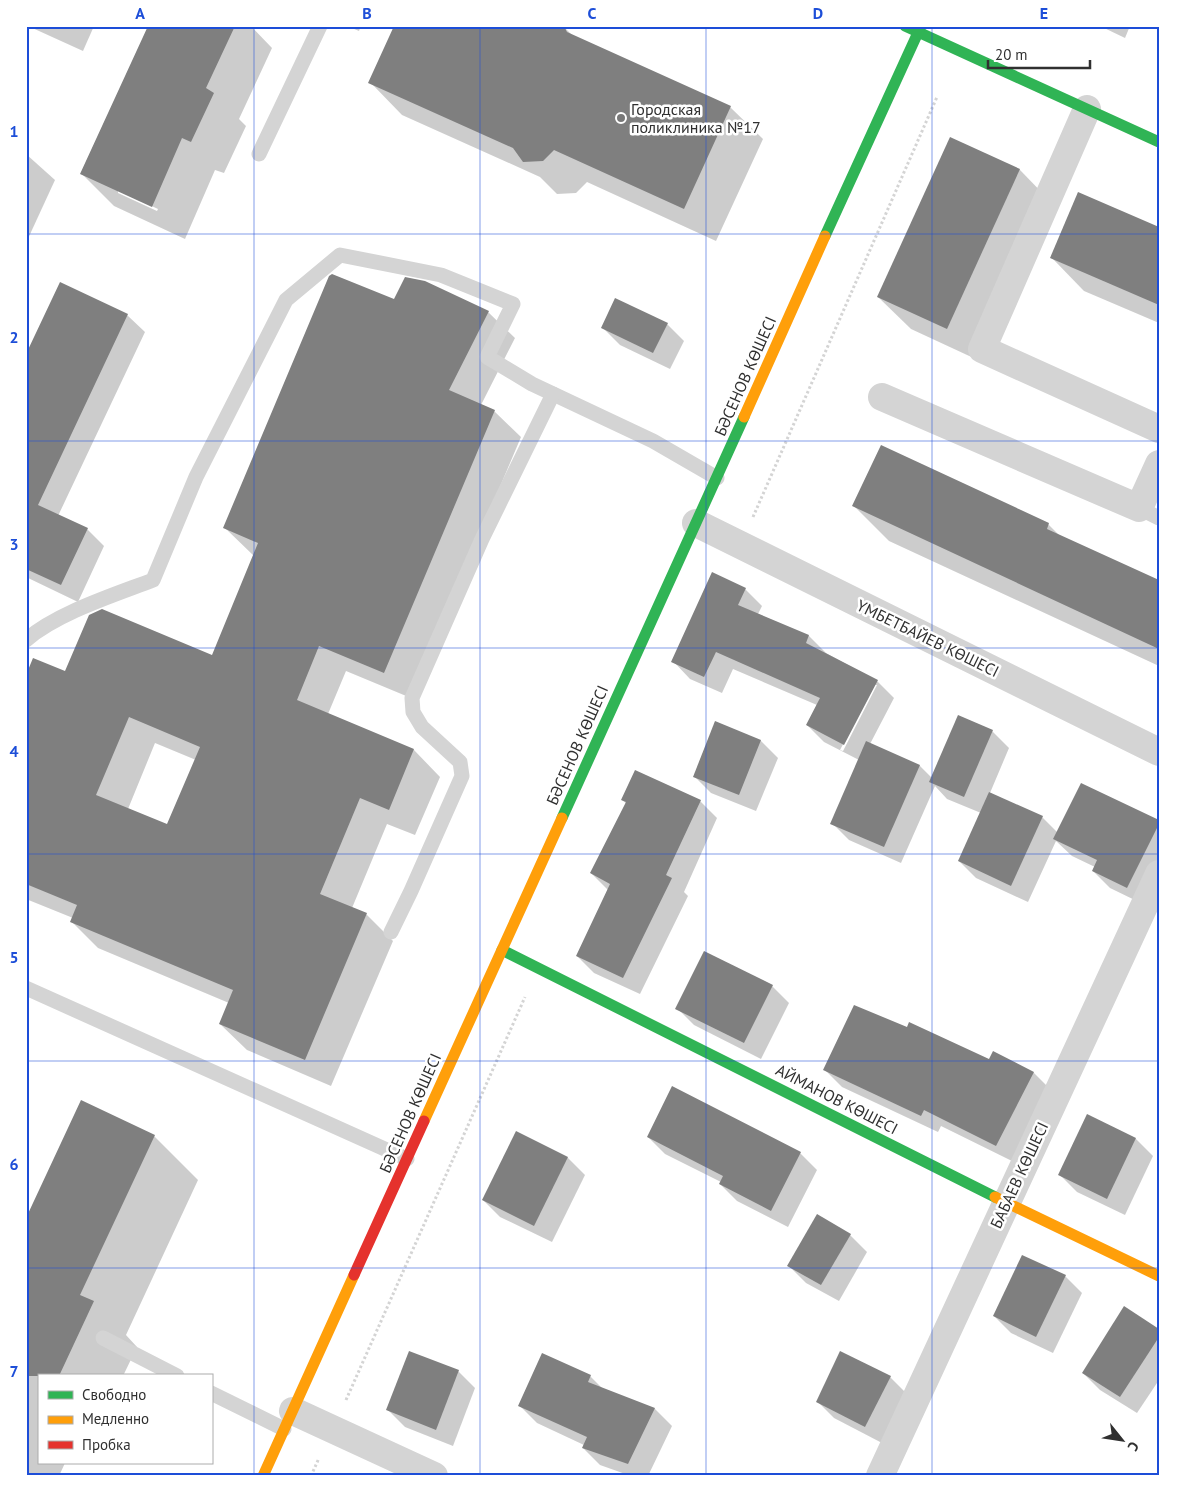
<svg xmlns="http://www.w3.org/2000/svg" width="1185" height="1502" viewBox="0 0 1185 1502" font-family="'PT Sans',sans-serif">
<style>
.shadow{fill:#0003;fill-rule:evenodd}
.building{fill:#7f7f7f;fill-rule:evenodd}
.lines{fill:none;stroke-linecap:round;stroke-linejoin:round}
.path{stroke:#d4d4d4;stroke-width:3;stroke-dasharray:2.5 2.5;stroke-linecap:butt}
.lane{stroke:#d4d4d4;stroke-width:15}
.street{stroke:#d4d4d4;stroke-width:28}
.fast{stroke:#30b455;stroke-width:11}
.slow{stroke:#ff9f0a;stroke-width:11}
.jam{stroke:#e5322d;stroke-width:11}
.grid{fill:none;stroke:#1d4ed8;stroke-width:1;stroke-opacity:0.55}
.poi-dot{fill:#787878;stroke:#fff;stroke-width:2}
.labels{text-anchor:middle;stroke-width:5;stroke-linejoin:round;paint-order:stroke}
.poi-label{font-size:16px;fill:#303030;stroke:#fff;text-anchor:start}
.street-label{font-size:16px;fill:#303030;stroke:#fff}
.neatline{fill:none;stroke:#1d4ed8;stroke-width:2}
.grid-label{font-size:16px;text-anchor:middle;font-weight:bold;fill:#1d4ed8}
</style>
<rect width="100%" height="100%" fill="#fff"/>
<g class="shadow">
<path d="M28,26H94L83,51Z"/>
<path d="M149,26H251L272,48L239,119L246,126L224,173L215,170L185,239L114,206L81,173ZM118,190L158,209L157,211L118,193Z"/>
<path d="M347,26H361L359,31Z"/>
<path d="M563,26L573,36L730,107L763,139L716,241L587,182L576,193L557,194L540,177L402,115L370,82Z"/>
<path d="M1100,26H1130L1125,38Z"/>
<path d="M951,139L1020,170L1052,203L980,361L911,329L878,297Z"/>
<path d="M26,154L55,180L26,243Z"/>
<path d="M1159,228V323L1084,291L1052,258Z"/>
<path d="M394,301L488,312L515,338L481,405L494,411L521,437L411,698L346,671L328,714L414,750L440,777L415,835L387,824L352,908L366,914L393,941L331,1086L247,1050L220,1024L229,1003L98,948L72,922L73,918L26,899V678L212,657L254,556L225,528ZM155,743L196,760L168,826L128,809Z"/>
<path d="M127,315L145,332L58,516L87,529L104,546L78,602L26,577V357Z"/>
<path d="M667,324L684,341L670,369L620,345L603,328Z"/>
<path d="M854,506L1048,524L1061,537L1159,582V666L889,541Z"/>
<path d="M745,589L762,606L758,614L809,636L826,653L877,681L894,698L870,744L920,766L932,778L992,731L1009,748L990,793L1042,817L1058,833L1159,822V875L1145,905L1110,888L1093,871L1095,867L1072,856L1056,841L1028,902L976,878L959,861L981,813L947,799L935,786L901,863L849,840L832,823L859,760L824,742L807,725L817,705L733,669L722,693L690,679L673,661ZM874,685H877L843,751L840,750Z"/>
<path d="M715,723L761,741L778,758L756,811L711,793L694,776Z"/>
<path d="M622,800L700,801L717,818L684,892L688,896L640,994L594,973L577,956L608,890L591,873L627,804Z"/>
<path d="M772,986L789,1003L761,1059L694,1025L677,1008Z"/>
<path d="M994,1053L1034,1073L1051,1090L1014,1162L941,1126L938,1132L842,1087L825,1070L990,1061Z"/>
<path d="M1088,1116L1136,1139L1153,1156L1125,1215L1077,1192L1060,1175Z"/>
<path d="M516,1133L568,1158L585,1175L552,1242L500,1217L483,1200Z"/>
<path d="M154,1136L198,1180L126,1335L137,1347L123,1376H39V1463H65L59,1476H26V1221Z"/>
<path d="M648,1137L800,1153L817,1170L788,1227L737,1201L720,1184L721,1182L665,1154Z"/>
<path d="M850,1235L867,1252L839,1301L806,1283L789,1266Z"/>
<path d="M1065,1276L1082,1293L1053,1353L1011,1333L994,1316Z"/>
<path d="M1159,1330V1380L1137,1413L1100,1390L1083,1373Z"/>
<path d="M458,1371L475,1388L453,1446L405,1427L388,1410Z"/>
<path d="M590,1376L604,1390L655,1409L672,1426L648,1476H631L600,1465L583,1448L584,1445L537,1423L520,1406Z"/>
<path d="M890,1377L907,1394L882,1443L834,1418L817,1401Z"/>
</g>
<g class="building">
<path d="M148,26H235L206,88L214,93L191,142L182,138L152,207L80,174Z"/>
<path d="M394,26H564L567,32L731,106L684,209L554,150L543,161L523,162L513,148L368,83Z"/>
<path d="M950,137L1020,169L947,329L877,297Z"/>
<path d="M1078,192L1159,227V305L1050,258Z"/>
<path d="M332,274L394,299L405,277L425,281L489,311L449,390L495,410L384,673L319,646L297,700L414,749L389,810L360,798L320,894L367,913L305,1060L219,1024L233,990L70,922L77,905L26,884V675L33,658L65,671L89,615L102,609L212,655L258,543L223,528L329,276ZM129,717L200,747L167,824L96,795Z"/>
<path d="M60,282L128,314L38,505L88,528L61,585L26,569V354Z"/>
<path d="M615,298L668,323L653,353L601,328Z"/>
<path d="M881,445L1049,523L1047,529L1159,580V649L852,506Z"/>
<path d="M712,572L746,588L738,605L809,635L806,643L878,680L844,745L806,725L820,698L716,652L704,677L671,662Z"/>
<path d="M958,715L993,730L964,797L929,782Z"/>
<path d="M715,721L761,740L739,795L693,777Z"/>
<path d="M866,741L920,765L884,847L830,824Z"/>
<path d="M635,770L701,800L666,875L672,878L623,978L576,956L610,884L590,873L626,802L621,800Z"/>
<path d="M1081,783L1159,820V824L1127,888L1092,871L1097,860L1053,839Z"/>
<path d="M989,792L1043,816L1011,886L958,861Z"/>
<path d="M704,951L773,985L744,1043L675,1009Z"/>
<path d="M854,1005L907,1027L909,1022L989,1059L993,1051L1034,1072L996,1146L924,1110L921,1116L823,1070Z"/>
<path d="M672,1086L801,1152L771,1211L719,1184L723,1176L647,1137Z"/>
<path d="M81,1100L155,1135L80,1295L94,1301L59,1376H26V1218Z"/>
<path d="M1087,1114L1136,1138L1107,1199L1058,1175Z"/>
<path d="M516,1131L568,1157L534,1226L482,1200Z"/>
<path d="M817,1214L851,1234L821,1285L787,1266Z"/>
<path d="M1022,1255L1066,1275L1036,1337L993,1316Z"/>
<path d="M1124,1306L1159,1329V1337L1120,1397L1082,1373Z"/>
<path d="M409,1351L459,1370L436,1430L386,1410Z"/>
<path d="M840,1351L891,1376L865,1427L816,1402Z"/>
<path d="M542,1353L591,1375L588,1382L655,1408L628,1464L582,1448L587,1437L518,1406Z"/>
</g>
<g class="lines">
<g class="path">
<path d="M753,517L937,97"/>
<path d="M346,1400L525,997"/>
<path d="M311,1476L319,1458"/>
</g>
<g class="lane">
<path d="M259,154L320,26"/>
<path d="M1139,508L1159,518"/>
<path d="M26,640C57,613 114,595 153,580L196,477L286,300L340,255L441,275L513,304L487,357L532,384L653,441L717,478"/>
<path d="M391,932L411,891L462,776L460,762L422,727L413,712L412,698L482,539L553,394"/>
<path d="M26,988L407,1159"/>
<path d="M103,1338L177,1376"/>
<path d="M211,1393L284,1429"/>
</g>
<g class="street">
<path d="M1087,109L982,349L1159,429"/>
<path d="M882,397L1139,508L1159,464"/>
<path d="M696,523L1159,752"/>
<path d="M293,1411L434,1476"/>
<path d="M880,1476L1159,874"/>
</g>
<g class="fast">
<path d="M905,26L1159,142"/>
<path d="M825,236L921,26"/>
<path d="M562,818L744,417"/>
<path d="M502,950L995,1197"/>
</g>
<g class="slow">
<path d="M744,417L825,236"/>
<path d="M424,1121L562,818"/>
<path d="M995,1197L1159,1276"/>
<path d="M263,1476L354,1275"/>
</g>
<path class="jam" d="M354,1275L424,1121"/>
</g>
<path class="grid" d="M254,26V1476M480,26V1476M706,26V1476M932,26V1476M26,234H1159M26,441H1159M26,648H1159M26,854H1159M26,1061H1159M26,1268H1159"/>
<circle class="poi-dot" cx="621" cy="118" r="5"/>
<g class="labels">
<g class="poi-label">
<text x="631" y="115">Городская<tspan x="631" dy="18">поликлиника №17</tspan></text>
</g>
<g class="street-label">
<text transform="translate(745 376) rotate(-66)" y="6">БӘСЕНОВ КӨШЕСІ</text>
<text transform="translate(928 638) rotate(26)" y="6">ҮМБЕТБАЙЕВ КӨШЕСІ</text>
<text transform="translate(577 745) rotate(-66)" y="6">БӘСЕНОВ КӨШЕСІ</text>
<text transform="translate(837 1099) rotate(27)" y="6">АЙМАНОВ КӨШЕСІ</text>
<text transform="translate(410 1113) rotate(-66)" y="6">БӘСЕНОВ КӨШЕСІ</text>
<text transform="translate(1019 1175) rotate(-65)" y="6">БАБАЕВ КӨШЕСІ</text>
</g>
</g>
<rect width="1185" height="1502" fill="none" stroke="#ffffff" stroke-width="55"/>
<rect x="38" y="1374" width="175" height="90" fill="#ffffff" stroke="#acacac"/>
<rect x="48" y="1391" width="25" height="8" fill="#30b455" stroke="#acacac"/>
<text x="82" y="1400" font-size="15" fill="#303030">Свободно</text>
<rect x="48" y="1416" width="25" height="8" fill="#ff9f0a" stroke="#acacac"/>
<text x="82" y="1424" font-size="15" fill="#303030">Медленно</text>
<rect x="48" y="1441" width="25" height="8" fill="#e5322d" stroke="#acacac"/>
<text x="82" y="1450" font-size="15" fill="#303030">Пробка</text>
<g transform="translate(1122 1440) rotate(120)" stroke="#ffffff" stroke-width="4" paint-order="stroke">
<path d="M0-4L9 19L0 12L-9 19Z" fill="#303030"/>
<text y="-8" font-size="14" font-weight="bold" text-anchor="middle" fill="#303030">С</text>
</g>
<path d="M988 60v8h102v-8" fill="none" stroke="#303030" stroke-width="2.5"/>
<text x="995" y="60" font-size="15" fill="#303030" stroke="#ffffff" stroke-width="4" paint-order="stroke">20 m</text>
<rect x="28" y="28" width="1130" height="1446" class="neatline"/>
<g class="grid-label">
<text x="140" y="19">A</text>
<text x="367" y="19">B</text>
<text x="592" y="19">C</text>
<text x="818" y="19">D</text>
<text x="1044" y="19">E</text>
<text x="14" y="137">1</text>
<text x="14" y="343">2</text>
<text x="14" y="550">3</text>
<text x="14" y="757">4</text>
<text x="14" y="963">5</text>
<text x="14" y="1170">6</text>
<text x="14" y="1377">7</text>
</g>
</svg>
